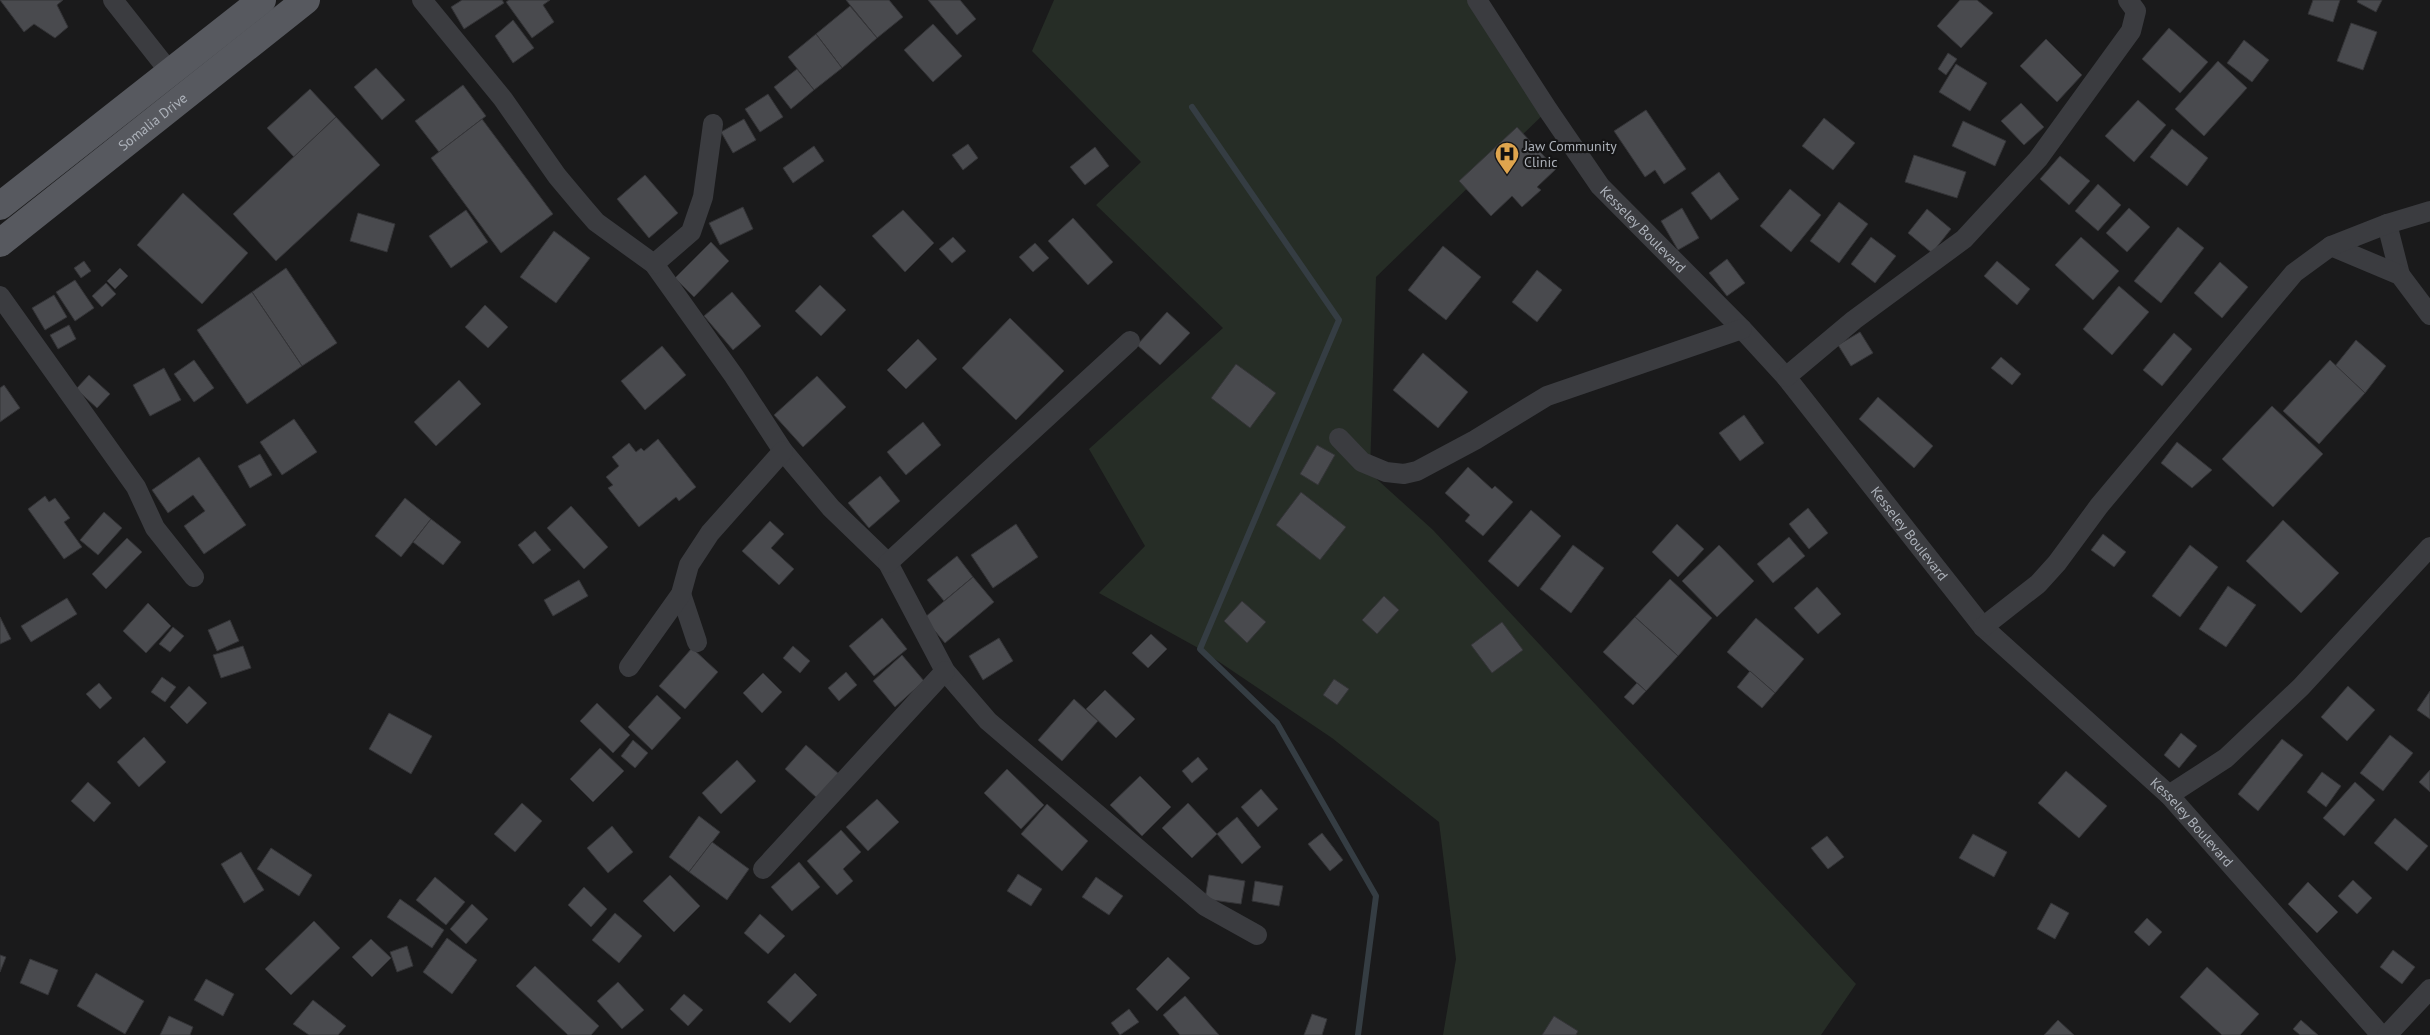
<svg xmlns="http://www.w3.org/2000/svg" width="2430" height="1035" viewBox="0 0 2430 1035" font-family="'PT Sans',sans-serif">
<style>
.green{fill:#262d26}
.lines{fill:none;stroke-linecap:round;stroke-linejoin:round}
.stream{stroke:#353d43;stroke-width:6}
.building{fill:#494a4e;stroke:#343437}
.street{stroke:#3b3c40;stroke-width:20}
.primary{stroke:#57595f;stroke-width:28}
.labels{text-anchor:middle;stroke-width:4.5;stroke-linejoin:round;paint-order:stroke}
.street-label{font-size:14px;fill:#adb2ba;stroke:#151516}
.poi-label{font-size:14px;fill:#adb2ba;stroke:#151516;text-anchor:start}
</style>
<rect width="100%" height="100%" fill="#1a1a1b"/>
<path class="green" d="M1054,0H1477L1548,110L1376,277L1370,473L1433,530L1856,984L1821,1035H1443L1456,959L1439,822L1332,738L1200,649L1099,593L1145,546L1089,449L1223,328L1096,205L1141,162L1032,51Z"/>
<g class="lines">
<path class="stream" d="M1192,107L1339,320L1200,649L1277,723L1376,896L1358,1035"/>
</g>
<g class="building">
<path d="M0,0H63L57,5L68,27L55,38L34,24L24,32Z"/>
<path d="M462,0H502L504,3L464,29L451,7Z"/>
<path d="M509,0H550L543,5L554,22L532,38L506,2Z"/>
<path d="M846,0H889L903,17L877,38Z"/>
<path d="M928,0H960L976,19L957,35Z"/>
<path d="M1960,0H1977L1993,13L1961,48L1937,26Z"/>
<path d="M2313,0H2340L2333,22L2308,14Z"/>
<path d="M2358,0H2382L2376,12L2357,2Z"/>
<path d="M850,6L877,38L842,68L816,34Z"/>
<path d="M513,20L534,48L513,63L495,36Z"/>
<path d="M2351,23L2377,32L2363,70L2337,61Z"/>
<path d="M933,24L962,56L933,82L904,50Z"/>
<path d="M2169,28L2208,62L2180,93L2142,59Z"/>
<path d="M816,34L842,68L814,90L788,57Z"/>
<path d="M2046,39L2082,75L2057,102L2020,66Z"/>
<path d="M2244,40L2269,60L2252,82L2227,63Z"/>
<path d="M1948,53L1957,59L1946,75L1938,69Z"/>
<path d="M2218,61L2247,88L2204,136L2175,109Z"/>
<path d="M1956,64L1987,83L1970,111L1939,92Z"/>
<path d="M376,68L405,100L382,120L354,87Z"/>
<path d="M797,69L814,90L791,109L774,87Z"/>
<path d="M463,85L486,116L439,152L415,121Z"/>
<path d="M310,89L336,117L294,157L267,128Z"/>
<path d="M768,94L783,117L760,132L745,109Z"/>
<path d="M2138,100L2166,125L2134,162L2105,136Z"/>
<path d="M2021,103L2044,127L2024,145L2001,121Z"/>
<path d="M1646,110L1686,169L1664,184L1655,170L1645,177L1614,131Z"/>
<path d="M336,117L380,165L276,261L233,214Z"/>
<path d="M1824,118L1855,143L1833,170L1802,146Z"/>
<path d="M482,119L553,214L501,253L431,158Z"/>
<path d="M744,119L756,140L733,153L721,132Z"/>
<path d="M1963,121L2006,141L1995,166L1952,146Z"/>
<path d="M1517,127L1556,169L1537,187L1541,190L1522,207L1512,196L1491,216L1459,181Z"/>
<path d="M2172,129L2208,158L2187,186L2150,157Z"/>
<path d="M968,144L978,158L963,170L952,155Z"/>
<path d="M814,146L824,161L793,183L783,168Z"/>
<path d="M1095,147L1109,166L1085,185L1070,167Z"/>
<path d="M1914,155L1966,172L1957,198L1905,182Z"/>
<path d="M2060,156L2090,181L2069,205L2040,179Z"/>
<path d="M1719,172L1739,199L1711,220L1691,193Z"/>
<path d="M645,175L678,213L649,238L617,199Z"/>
<path d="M2098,184L2121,205L2098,231L2075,211Z"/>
<path d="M1790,189L1821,215L1791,252L1760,226Z"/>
<path d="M183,193L248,253L202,304L137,245Z"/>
<path d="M1839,202L1868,224L1839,263L1810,241Z"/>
<path d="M743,207L753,229L720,245L709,223Z"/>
<path d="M1682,208L1699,238L1678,250L1661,221Z"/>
<path d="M2129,208L2150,227L2127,252L2106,233Z"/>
<path d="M1927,209L1951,229L1932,253L1908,233Z"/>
<path d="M466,210L488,242L451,268L429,236Z"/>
<path d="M903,210L934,243L905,272L872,236Z"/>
<path d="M358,213L395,224L387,252L350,241Z"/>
<path d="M1073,218L1113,262L1088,285L1048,241Z"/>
<path d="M2178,227L2204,248L2161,303L2134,281Z"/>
<path d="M554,231L590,258L556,303L520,277Z"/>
<path d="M953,237L966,251L952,263L939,249Z"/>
<path d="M1871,237L1896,256L1875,283L1851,264Z"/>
<path d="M2081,237L2119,271L2093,300L2055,265Z"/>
<path d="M711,242L729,261L694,297L675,278Z"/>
<path d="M1035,243L1049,258L1033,272L1019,257Z"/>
<path d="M1443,246L1481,277L1446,320L1408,290Z"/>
<path d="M1727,259L1745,283L1727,296L1709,273Z"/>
<path d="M84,261L91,271L81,278L74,268Z"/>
<path d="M1997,261L2030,289L2017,305L1984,276Z"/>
<path d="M2220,262L2248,287L2222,318L2194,293Z"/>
<path d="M120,268L128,276L115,289L107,281Z"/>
<path d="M286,268L337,343L302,366L252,292Z"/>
<path d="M1537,270L1562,290L1537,322L1512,302Z"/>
<path d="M75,280L94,308L75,321L56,292Z"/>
<path d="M106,283L116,294L102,307L92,296Z"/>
<path d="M820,285L846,310L821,336L795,311Z"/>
<path d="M2119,286L2149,312L2112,355L2083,329Z"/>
<path d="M252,292L302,366L247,404L197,330Z"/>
<path d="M732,292L761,326L733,350L704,316Z"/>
<path d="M54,295L67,317L45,330L32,308Z"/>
<path d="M485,305L508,327L488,348L465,327Z"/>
<path d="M1167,312L1190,333L1160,365L1137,345Z"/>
<path d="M1010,318L1064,371L1016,420L962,368Z"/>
<path d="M69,325L76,339L58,349L50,335Z"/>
<path d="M1860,332L1873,353L1851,366L1838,345Z"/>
<path d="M2174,333L2192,349L2162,386L2143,370Z"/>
<path d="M918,339L937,359L906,389L887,370Z"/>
<path d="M2356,340L2386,366L2365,393L2335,366Z"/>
<path d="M662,346L686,375L645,410L621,381Z"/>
<path d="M1423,353L1468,392L1438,428L1393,390Z"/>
<path d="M2001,357L2021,374L2012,385L1991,368Z"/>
<path d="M194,360L214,388L194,402L174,374Z"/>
<path d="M2330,360L2365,393L2319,444L2283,411Z"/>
<path d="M1236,364L1276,393L1250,428L1211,398Z"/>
<path d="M164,368L181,400L150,416L133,385Z"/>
<path d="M89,375L110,394L97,408L76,389Z"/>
<path d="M817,376L846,407L803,447L774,415Z"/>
<path d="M459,380L481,404L436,446L414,422Z"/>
<path d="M4,385L20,408L0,422V388Z"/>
<path d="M1878,397L1933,446L1914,468L1859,419Z"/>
<path d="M2272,406L2323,454L2273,507L2222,459Z"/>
<path d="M1744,415L1764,443L1740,461L1719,433Z"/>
<path d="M294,419L317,452L282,475L260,442Z"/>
<path d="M923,422L941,445L906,475L887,452Z"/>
<path d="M658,439L696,487L679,501L676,497L639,527L608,488L613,485L606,477L619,466L612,457L629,443L636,452L641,448L644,451Z"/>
<path d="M2177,442L2212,470L2192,488L2161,463Z"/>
<path d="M1317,445L1335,455L1318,485L1300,474Z"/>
<path d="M260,454L272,475L250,488L238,466Z"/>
<path d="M199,457L246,525L204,554L184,526L205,511L193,495L168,513L152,490Z"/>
<path d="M1468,467L1492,489L1495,486L1513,502L1483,536L1465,521L1470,515L1445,493Z"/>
<path d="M880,476L900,501L869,528L848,503Z"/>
<path d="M1301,492L1346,527L1320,560L1276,525Z"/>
<path d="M45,496L49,502L55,498L70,518L64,522L82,547L64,559L28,509Z"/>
<path d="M405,498L431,519L401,557L375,536Z"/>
<path d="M571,506L608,547L584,569L547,528Z"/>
<path d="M1808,508L1828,533L1809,549L1789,524Z"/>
<path d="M1531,510L1561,536L1518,587L1488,561Z"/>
<path d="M104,512L122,528L98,555L80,540Z"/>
<path d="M431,519L461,542L443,565L413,542Z"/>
<path d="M2283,520L2339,573L2301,613L2246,561Z"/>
<path d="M770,521L784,534L771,548L794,569L779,585L742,551Z"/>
<path d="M1016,524L1038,557L993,588L971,555Z"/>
<path d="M1677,524L1704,549L1678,577L1652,552Z"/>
<path d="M535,531L551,550L533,564L518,545Z"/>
<path d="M2103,534L2126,552L2114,567L2091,550Z"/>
<path d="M1789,537L1805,556L1773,583L1757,564Z"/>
<path d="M127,538L142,552L106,589L92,574Z"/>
<path d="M1573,545L1604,568L1571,613L1540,589Z"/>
<path d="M1719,545L1754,581L1717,617L1682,581Z"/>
<path d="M2190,545L2218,567L2180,617L2152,596Z"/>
<path d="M957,556L973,577L944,601L927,580Z"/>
<path d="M973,577L994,602L945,643L924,618Z"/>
<path d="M1670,579L1712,618L1678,656L1635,617Z"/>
<path d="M579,580L588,596L553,616L544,600Z"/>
<path d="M2228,586L2256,605L2226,647L2199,629Z"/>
<path d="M1817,587L1841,614L1818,634L1794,608Z"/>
<path d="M1384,596L1399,610L1377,634L1362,620Z"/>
<path d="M67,598L77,614L31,642L21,626Z"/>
<path d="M1242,601L1266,622L1247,643L1224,621Z"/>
<path d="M148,603L171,626L146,653L123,631Z"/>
<path d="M0,617L11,639L0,644Z"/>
<path d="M1635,617L1678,656L1646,691L1603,652Z"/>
<path d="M882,618L907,649L874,676L849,646Z"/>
<path d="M1756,618L1804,659L1775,693L1727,652Z"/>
<path d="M230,620L239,641L217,651L208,630Z"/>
<path d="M1502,622L1523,650L1492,673L1471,645Z"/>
<path d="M173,627L184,636L170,652L159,644Z"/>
<path d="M1151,634L1167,649L1148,668L1132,653Z"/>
<path d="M999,638L1013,661L983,680L969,656Z"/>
<path d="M243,646L251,668L221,678L213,655Z"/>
<path d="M793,646L810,661L800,673L783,658Z"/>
<path d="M692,648L718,672L685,709L659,686Z"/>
<path d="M902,655L924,681L895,707L873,681Z"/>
<path d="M1750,671L1775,693L1762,708L1737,687Z"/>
<path d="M846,672L857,685L839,701L828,688Z"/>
<path d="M763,673L782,692L762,713L743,693Z"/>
<path d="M162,677L176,687L165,702L151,692Z"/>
<path d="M1334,679L1349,689L1337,705L1323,695Z"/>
<path d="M99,683L112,698L100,709L86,694Z"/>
<path d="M1637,683L1646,691L1633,705L1624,697Z"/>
<path d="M189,686L207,703L187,724L170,707Z"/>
<path d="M2348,686L2375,710L2347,741L2321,717Z"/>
<path d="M1105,690L1135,719L1116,738L1086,709Z"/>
<path d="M2430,691V719L2417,710Z"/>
<path d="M657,695L681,718L652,750L628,727Z"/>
<path d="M1074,699L1098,721L1062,761L1038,740Z"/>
<path d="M597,703L630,735L613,753L580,721Z"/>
<path d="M389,713L432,736L411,774L369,749Z"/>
<path d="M2181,733L2197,746L2179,768L2164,755Z"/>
<path d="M2390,735L2413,753L2383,791L2360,773Z"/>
<path d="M144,737L166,762L139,787L117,762Z"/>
<path d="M2282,739L2303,755L2258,811L2238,794Z"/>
<path d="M633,740L648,753L635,768L621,756Z"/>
<path d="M806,745L839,774L817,798L785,769Z"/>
<path d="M600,748L624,771L593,802L570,779Z"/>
<path d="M1198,757L1208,769L1192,783L1182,771Z"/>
<path d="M737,760L756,781L721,814L702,793Z"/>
<path d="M1007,769L1044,805L1021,829L984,793Z"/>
<path d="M2430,770V792L2419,782Z"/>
<path d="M2066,771L2107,806L2079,838L2038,803Z"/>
<path d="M2322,772L2341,786L2326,807L2307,792Z"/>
<path d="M1140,776L1171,807L1142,836L1110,805Z"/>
<path d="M88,782L111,803L94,822L71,801Z"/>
<path d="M2355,782L2375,800L2344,836L2323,818Z"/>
<path d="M1261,789L1278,809L1258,827L1241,807Z"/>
<path d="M877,799L899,822L868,851L846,827Z"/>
<path d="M522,803L542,821L515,852L494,834Z"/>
<path d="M1188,803L1217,834L1192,858L1162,828Z"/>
<path d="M1047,804L1088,841L1062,871L1021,834Z"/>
<path d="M699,816L720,832L689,872L669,857Z"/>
<path d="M1237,817L1261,847L1242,864L1217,834Z"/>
<path d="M2395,818L2428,846L2407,871L2374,843Z"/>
<path d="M612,826L633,852L608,873L587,848Z"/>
<path d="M841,830L861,852L843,869L853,881L837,895L807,861Z"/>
<path d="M1322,833L1343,860L1330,871L1308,844Z"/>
<path d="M1973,834L2007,852L1994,877L1959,858Z"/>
<path d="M1827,836L1844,857L1828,869L1811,848Z"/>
<path d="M712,842L749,869L727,900L689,872Z"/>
<path d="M271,848L312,875L299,896L257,869Z"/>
<path d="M241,852L264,890L244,903L221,864Z"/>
<path d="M799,862L820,887L792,911L771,887Z"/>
<path d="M1018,874L1042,889L1031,906L1007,891Z"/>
<path d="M670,875L700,906L674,932L643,901Z"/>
<path d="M1209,875L1245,881L1241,904L1205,899Z"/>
<path d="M435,877L465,902L446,925L416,900Z"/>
<path d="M1096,877L1123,896L1109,915L1082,897Z"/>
<path d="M2353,880L2372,898L2357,914L2338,896Z"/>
<path d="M1255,881L1283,886L1279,906L1252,901Z"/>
<path d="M2308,882L2338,912L2317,933L2288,904Z"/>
<path d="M584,887L607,909L591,927L568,905Z"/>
<path d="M400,899L444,930L432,948L387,917Z"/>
<path d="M2051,903L2069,913L2055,939L2037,929Z"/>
<path d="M472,904L488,919L466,944L450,929Z"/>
<path d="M615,913L642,936L619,963L592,940Z"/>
<path d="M760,914L785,936L768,954L744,933Z"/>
<path d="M2147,918L2162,932L2149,946L2134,932Z"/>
<path d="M314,921L340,948L291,995L265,969Z"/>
<path d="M447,938L477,960L452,994L423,972Z"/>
<path d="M371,939L391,958L372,977L352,957Z"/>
<path d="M407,946L413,966L397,972L390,952Z"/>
<path d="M2393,950L2415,967L2402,984L2380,967Z"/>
<path d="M0,955L6,957L0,972Z"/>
<path d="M1168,957L1190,978L1157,1011L1136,989Z"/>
<path d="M30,959L58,970L48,995L20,983Z"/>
<path d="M535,966L599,1026L591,1035H568L516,986Z"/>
<path d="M2207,967L2259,1014L2240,1035H2222L2180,997Z"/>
<path d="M96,973L144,1001L125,1034L77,1006Z"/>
<path d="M795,973L817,995L790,1023L767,1002Z"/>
<path d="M206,979L234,994L223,1016L194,1000Z"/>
<path d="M618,982L644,1010L622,1029L597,1001Z"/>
<path d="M684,994L703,1010L688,1026L670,1009Z"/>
<path d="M1185,996L1219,1035H1180L1163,1015Z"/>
<path d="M313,1000L346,1026L338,1035H309L293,1024Z"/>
<path d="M1129,1009L1139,1022L1120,1035L1111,1023Z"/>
<path d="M1312,1014L1327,1019L1322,1035H1304Z"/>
<path d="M169,1016L193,1027L190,1035H160Z"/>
<path d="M1554,1016L1578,1031L1576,1035H1542Z"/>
<path d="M2058,1020L2074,1035H2044Z"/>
<path d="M2301,1020L2318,1035H2300L2293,1029Z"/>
</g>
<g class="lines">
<g class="street">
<path d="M113,0L169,71"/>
<path d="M422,0L503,99L557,176L583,207L596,222L654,264L734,376L783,451L831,508L888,563L945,671L988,721L1205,906L1257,935"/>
<path id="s1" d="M1477,0L1548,110L1600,186L1742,329L1786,377L1983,627L2169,795L2381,1035"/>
<path d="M2387,224L2400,275"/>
<path d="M2331,246L2400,275L2430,315"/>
<path d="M654,264L691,232L703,197L713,124"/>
<path d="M0,296L136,487L155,528L194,577"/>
<path d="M1786,377L1854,320L1964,239L2038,159L2131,31L2136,11L2128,0"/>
<path d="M1339,438L1362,462L1386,472L1404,474L1417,471L1475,440L1547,396L1742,329"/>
<path d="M888,563L1130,341"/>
<path d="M681,594L697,642"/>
<path d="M1983,627L2038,584L2057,563L2099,506L2294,273L2331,246L2387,224L2430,211"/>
<path d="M629,667L681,594L689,565L710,533L783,451"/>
<path d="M2169,795L2226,758L2301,687L2430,547"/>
<path d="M763,869L945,671"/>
<path d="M2387,1035L2430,989"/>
</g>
<g class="primary">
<path d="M0,206L262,0"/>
<path id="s2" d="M0,243L306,0"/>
</g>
</g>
<defs>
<symbol id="hospital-pin" viewBox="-11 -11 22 30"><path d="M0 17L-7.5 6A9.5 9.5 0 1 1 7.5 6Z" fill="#dfa54e" stroke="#151516"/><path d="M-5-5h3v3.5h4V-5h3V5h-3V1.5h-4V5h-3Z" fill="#111"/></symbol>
</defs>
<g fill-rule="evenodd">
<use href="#hospital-pin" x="1493" y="140" width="28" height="38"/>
</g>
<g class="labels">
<g class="street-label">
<text dy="5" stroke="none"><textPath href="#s2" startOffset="195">Somalia Drive</textPath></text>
<text dy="5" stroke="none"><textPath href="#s1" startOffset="284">Kesseley Boulevard</textPath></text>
<text dy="5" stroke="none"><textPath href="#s1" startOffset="689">Kesseley Boulevard</textPath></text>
<text dy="5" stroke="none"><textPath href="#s1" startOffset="1094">Kesseley Boulevard</textPath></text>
</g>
<g class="poi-label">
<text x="1524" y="151">Jaw Community<tspan x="1524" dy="16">Clinic</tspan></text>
</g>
</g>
</svg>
